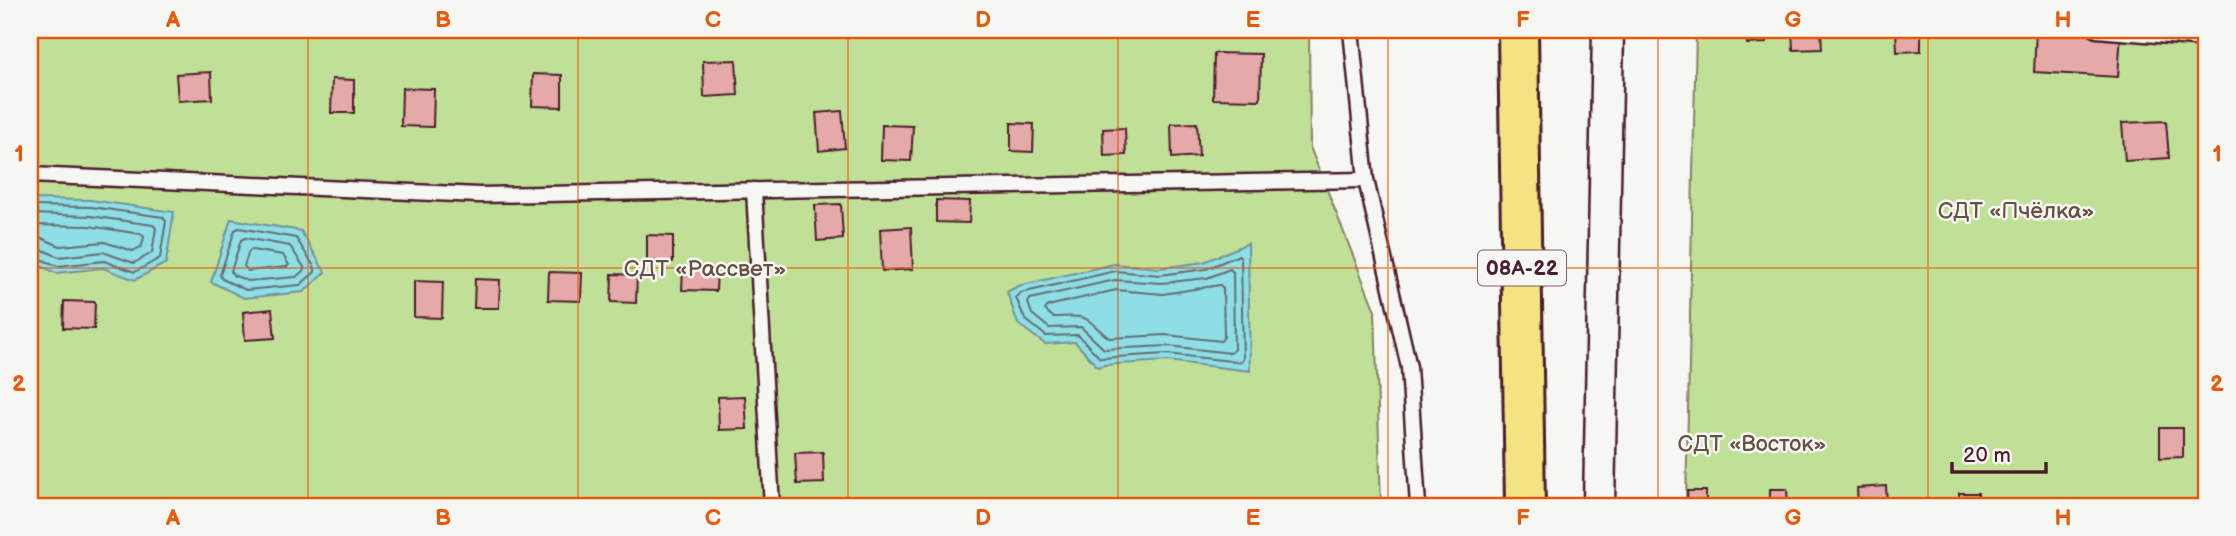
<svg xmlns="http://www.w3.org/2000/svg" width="2236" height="536" viewBox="0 0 2236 536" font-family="'Balsamiq Sans',sans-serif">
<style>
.green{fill:#c0e098;stroke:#858062;stroke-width:2}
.water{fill:#8ddfe5;stroke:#72929b;stroke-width:2}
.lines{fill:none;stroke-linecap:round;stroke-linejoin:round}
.shore{stroke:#656c75;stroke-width:2}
.building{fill:#e4a9a8;stroke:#4a1f2b;stroke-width:2}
.service-casing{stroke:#4a1f2b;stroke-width:19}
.minor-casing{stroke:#4a1f2b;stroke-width:35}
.trunk-casing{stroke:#4a1f2b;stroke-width:44}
.service{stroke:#f6f6f2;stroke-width:14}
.minor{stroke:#f6f6f2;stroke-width:30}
.trunk{stroke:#f4e382;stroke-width:38}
.grid{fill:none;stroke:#e8590c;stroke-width:2;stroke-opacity:0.55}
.labels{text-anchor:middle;stroke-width:5;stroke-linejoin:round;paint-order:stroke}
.shield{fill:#f6f6f2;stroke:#7e6067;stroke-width:2}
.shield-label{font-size:21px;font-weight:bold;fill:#4a1f2b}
.park-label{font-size:23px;fill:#684f46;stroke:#f6f6f2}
.neatline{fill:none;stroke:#e8590c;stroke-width:2.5}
.grid-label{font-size:23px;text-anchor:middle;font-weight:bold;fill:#e8590c}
</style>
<rect width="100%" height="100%" fill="#f6f6f2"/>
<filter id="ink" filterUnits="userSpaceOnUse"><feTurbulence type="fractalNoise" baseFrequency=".0143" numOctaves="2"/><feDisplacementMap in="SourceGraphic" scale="14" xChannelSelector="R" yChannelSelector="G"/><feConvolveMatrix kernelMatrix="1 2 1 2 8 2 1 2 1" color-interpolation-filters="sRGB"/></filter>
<g filter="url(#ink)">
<g class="green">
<path d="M30,30H1309L1310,147L1375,311L1381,506H30Z"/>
<path d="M1696,30H2206V506H1686Z"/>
</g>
<g class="water">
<path d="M30,199L91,200L174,212L166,263L135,280L103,268L56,273L30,261Z"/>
<path d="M231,219L301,231L325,272L304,292L244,298L211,282Z"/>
<path d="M1248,243L1250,371L1167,361L1104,365L1098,367L1075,342L1045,344L1018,324L1007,292L1018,286L1114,264L1160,268L1204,262Z"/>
</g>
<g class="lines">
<g class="shore">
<path d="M30,206L91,207L163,217L166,221L160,258L135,272L104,261L58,266L30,255"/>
<path d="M30,214L90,216L153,225L156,228L152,253L134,263L103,252L59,257L38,248L30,247"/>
<path d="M30,225L89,226L141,234L144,237L142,246L133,251L104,242L60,246L39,237L30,236"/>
<path d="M239,228L296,238L315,268V272L300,285L246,290L222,279L220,275L235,230Z"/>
<path d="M245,238L290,246L304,267V270L296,277L248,281L233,275L231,271L241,240Z"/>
<path d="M252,250L283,255L289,265L286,267L248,271L244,266L249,251Z"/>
<path d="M1239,255L1241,259L1243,359L1240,362L1167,354L1100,358L1078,335L1046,336L1025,319L1016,298L1021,293L1115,271L1160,275L1206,269Z"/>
<path d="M1230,269L1233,272L1234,349L1231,353L1168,346L1104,349L1081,327L1049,328L1032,314L1028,303L1030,299L1115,280L1162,283L1207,278Z"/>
<path d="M1220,285L1223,288L1224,337L1221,341L1166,335L1109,338C1082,316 1091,315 1053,317L1045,310L1048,306L1116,290L1163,294Z"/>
</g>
</g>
<g class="building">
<path d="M1746,30H1765L1766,43L1747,44Z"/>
<path d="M1792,30H1821L1822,49L1793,50Z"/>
<path d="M1896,30H1921V51L1897,52Z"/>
<path d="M2036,30L2121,33L2118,77L2034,72Z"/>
<path d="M1214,53L1261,54L1260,100L1213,99Z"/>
<path d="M736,60L738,95L704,97L703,61Z"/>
<path d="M211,72L212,99L178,101L176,74Z"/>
<path d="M533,74L562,75V107L532,106Z"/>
<path d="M332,79L354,80V113H331Z"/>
<path d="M402,88L434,89L433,127L401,126Z"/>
<path d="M842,111L845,148L819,151L816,113Z"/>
<path d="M2166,121L2169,158L2125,161L2122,123Z"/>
<path d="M1011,123L1034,124L1033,152L1011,151Z"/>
<path d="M1197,123L1199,156L1172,158L1171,124Z"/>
<path d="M882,125L913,126L911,161L881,160Z"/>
<path d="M1125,128L1126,155L1104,156L1103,129Z"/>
<path d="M936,200L970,201L969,223L936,222Z"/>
<path d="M841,204L843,239L817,241L815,205Z"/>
<path d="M911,227L913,269L882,271L880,229Z"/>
<path d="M647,235L673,236V262L647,261Z"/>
<path d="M683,268L717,269L716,291L682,290Z"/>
<path d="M549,272L582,273L581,301L548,300Z"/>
<path d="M612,274L637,275L636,303L611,302Z"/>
<path d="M475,279L500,280L499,308H474Z"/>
<path d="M414,281L443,282L442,318L414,317Z"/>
<path d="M64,301L95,302L94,329L63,328Z"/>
<path d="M272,309L275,338L245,340L243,312Z"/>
<path d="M745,396L747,429L719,430L718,397Z"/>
<path d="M2160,428H2183V457L2160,458Z"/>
<path d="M823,452L824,483L797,484L795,453Z"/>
<path d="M1886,486L1887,506H1858L1857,488Z"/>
<path d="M1770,489H1787L1788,506H1770Z"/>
<path d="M1687,491H1706V506H1688Z"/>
<rect x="1959" y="493" width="19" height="13"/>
<rect x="2160" y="503" width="24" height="3"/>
</g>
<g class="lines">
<defs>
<g id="service">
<path d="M1351,30L1366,180L1409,367L1418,506"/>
<path d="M2097,30L2206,39"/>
<path d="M30,175L479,195L1366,180"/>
<path d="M754,190L772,506"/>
</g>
<path id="minor" d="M1599,506L1608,30"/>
<path id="trunk" d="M1518,30L1525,506"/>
</defs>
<use href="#service" class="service-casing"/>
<use href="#minor" class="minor-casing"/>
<use href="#trunk" class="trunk-casing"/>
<use href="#service" class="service"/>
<use href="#minor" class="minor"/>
<use href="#trunk" class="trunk"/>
</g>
</g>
<path class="grid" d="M308,30V506M578,30V506M848,30V506M1118,30V506M1388,30V506M1658,30V506M1928,30V506M30,268H2206"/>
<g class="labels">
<rect class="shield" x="1478" y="250.5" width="88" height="35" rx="5"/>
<g class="shield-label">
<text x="1522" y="275">08А-22</text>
</g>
<g class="park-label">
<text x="2016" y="218">СДТ «Пчёлка»</text>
<text x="705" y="276">СДТ «Рассвет»</text>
<text x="1752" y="451">СДТ «Восток»</text>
</g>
</g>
<rect width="2236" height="536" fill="none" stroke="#f6f6f2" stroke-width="77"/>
<path d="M1952 462v10h94v-10" fill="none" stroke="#4a1f2b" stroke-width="3.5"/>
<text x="1963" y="462" font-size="21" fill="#4a1f2b" stroke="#f6f6f2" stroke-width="5" paint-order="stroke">20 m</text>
<rect x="38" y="38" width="2160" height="460" class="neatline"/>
<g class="grid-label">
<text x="173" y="27">A</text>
<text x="443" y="27">B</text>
<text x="713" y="27">C</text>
<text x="983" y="27">D</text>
<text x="1253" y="27">E</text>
<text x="1523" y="27">F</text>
<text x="1793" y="27">G</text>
<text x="2063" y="27">H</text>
<text x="19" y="161">1</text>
<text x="2217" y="161">1</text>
<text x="19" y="391">2</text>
<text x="2217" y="391">2</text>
<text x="173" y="525">A</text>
<text x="443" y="525">B</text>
<text x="713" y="525">C</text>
<text x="983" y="525">D</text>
<text x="1253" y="525">E</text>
<text x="1523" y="525">F</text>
<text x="1793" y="525">G</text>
<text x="2063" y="525">H</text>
</g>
</svg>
